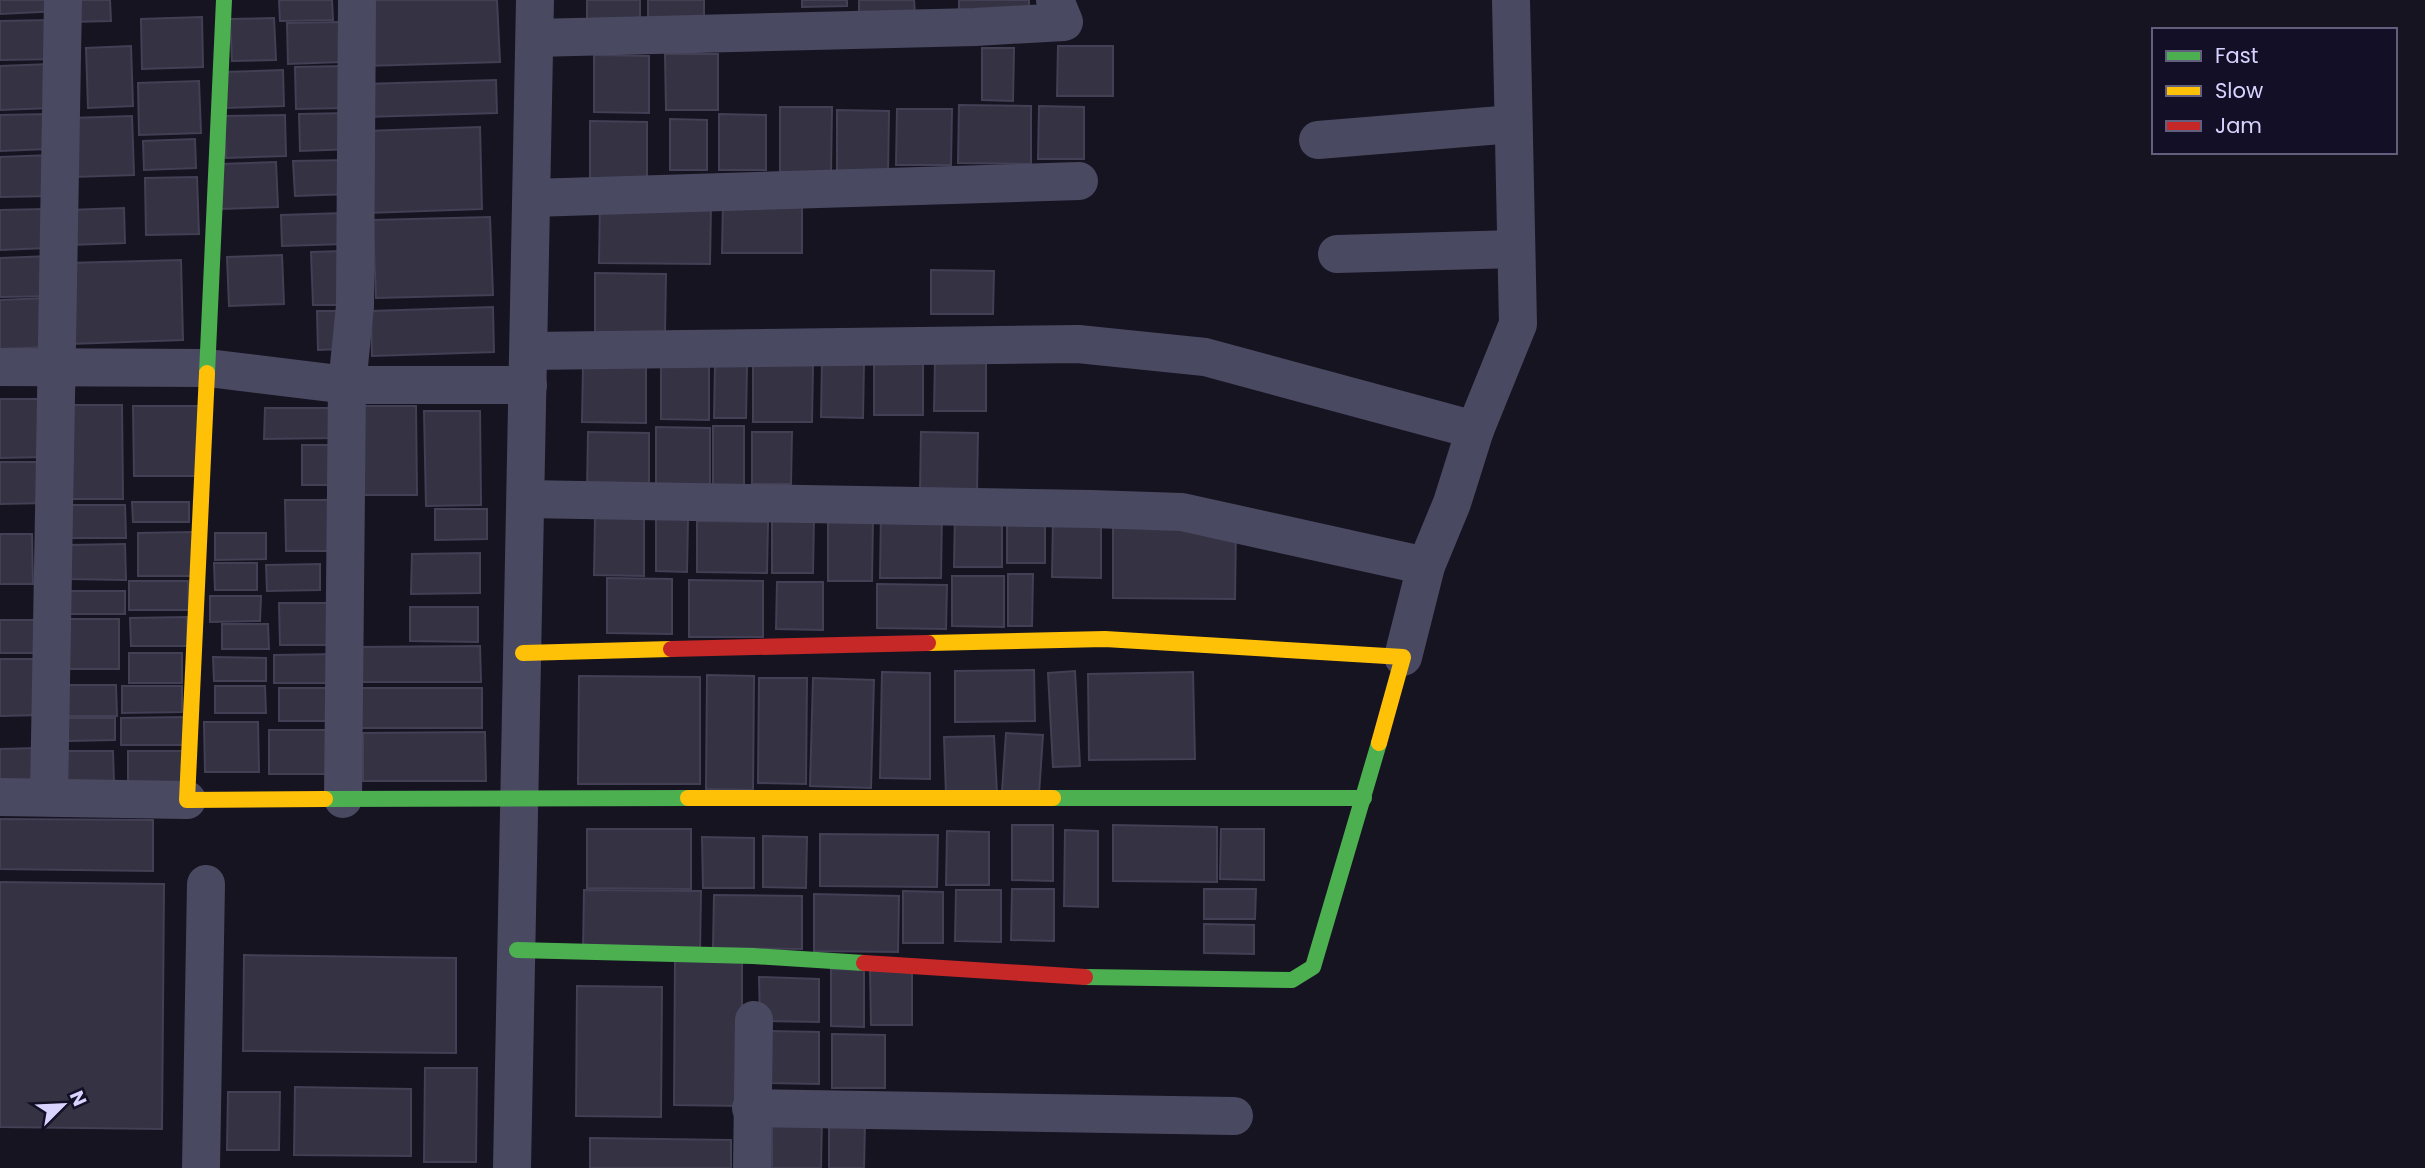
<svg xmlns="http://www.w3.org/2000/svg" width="2425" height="1168" viewBox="0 0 2425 1168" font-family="Poppins,sans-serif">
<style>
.building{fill:#343243;stroke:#433f54;stroke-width:2}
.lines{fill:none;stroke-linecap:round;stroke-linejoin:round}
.street{stroke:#4a4962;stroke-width:38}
.fast{stroke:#4caf50;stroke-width:16}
.slow{stroke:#ffc107;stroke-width:16}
.jam{stroke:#c62828;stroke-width:16}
</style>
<rect width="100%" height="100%" fill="#161421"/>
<g class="building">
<path d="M0,0H59V11L0,14Z"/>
<path d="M67,0H110L111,21L68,22Z"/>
<path d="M279,0H332L333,20L280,21Z"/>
<path d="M362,0H497L500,62L364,66Z"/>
<rect x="587" y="0" width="53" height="23"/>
<rect x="648" y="0" width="56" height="27"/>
<path d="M802,0H847V6L802,7Z"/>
<path d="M859,0H914L915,14L859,15Z"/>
<path d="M959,0H1029V15L959,16Z"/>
<path d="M202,17L203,67L142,69L141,19Z"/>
<path d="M274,18L276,60L232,61L230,19Z"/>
<path d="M54,20L56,59L0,60V21Z"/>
<path d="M340,22L341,62L288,64L287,23Z"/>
<path d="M131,46L133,106L88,108L86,48Z"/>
<path d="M1058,46H1113V96H1057Z"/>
<path d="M982,48H1014L1013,101L982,100Z"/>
<path d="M665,54H718V110H666Z"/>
<path d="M594,55L649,56V113L594,112Z"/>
<path d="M50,64L51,108L0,110V66Z"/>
<path d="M345,66L346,108L296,109L295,67Z"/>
<path d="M283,70L284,106L225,108L224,72Z"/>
<path d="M496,80L497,113L366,117L364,84Z"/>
<path d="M199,81L201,133L139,135L138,83Z"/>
<path d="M959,105L1031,106V164L958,163Z"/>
<path d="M1039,106L1084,107V159H1038Z"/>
<path d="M780,107H832L831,173L780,172Z"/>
<path d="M897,109H952L951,165H896Z"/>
<path d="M837,110L889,111L888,172H837Z"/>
<path d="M350,113L352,149L300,151L299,114Z"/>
<path d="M47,114L48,149L0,151V115Z"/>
<path d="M719,114L766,115V170H719Z"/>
<path d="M285,115L286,156L226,158L224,116Z"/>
<path d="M132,116L134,175L73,177L71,118Z"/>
<path d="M670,119L707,120V170H670Z"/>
<path d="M590,121L647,122V189L590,188Z"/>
<path d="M480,127L482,209L367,213L365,131Z"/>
<path d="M195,139L196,168L144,170L143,141Z"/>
<path d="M51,155L52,196L0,197V157Z"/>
<path d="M349,160L350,194L295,196L293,161Z"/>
<path d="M276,162L278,207L221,209L220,164Z"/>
<path d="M197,177L199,234L146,235L145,178Z"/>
<path d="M723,200L802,201V253H722Z"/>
<path d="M600,203L711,204L710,264L599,263Z"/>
<path d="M124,208L125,243L70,245L68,210Z"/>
<path d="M44,209L46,248L0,250V210Z"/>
<path d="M344,213L345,244L282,246L281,215Z"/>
<path d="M490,217L493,295L376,298L373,220Z"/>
<path d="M343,251L344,305H313L311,252Z"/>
<path d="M282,255L284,304L229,306L227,257Z"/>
<path d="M50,256L51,296L0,297V258Z"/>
<path d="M181,260L183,340L70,344L67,263Z"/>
<path d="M931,270L994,271L993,314H931Z"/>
<path d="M595,273L666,274L665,334H595Z"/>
<path d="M47,298L49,347L0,349V300Z"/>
<path d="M493,307L494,352L372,356L371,311Z"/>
<path d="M317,311H343L344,349L318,350Z"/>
<path d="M935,360L986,361V411H934Z"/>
<path d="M661,361H709V420L661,419Z"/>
<path d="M822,361L864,362L863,418L821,417Z"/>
<path d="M874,361L923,362V415H874Z"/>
<path d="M753,364L813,365L812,422H753Z"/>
<path d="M583,365L646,366V423L582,422Z"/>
<path d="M715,366H747L746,418H714Z"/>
<path d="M0,399H45V457L0,458Z"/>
<path d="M60,405H122L123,499H61Z"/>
<path d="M133,406H202V476H134Z"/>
<path d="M352,406H416L417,495H353Z"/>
<path d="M265,408H335V438L264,439Z"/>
<path d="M424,411H480L481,505L426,506Z"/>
<path d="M713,426H744V486L713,485Z"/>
<path d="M656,427L710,428V489L656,488Z"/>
<path d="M588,432L649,433V492H587Z"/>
<path d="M752,432H792L791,484H752Z"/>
<path d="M921,432L978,433L977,493L920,492Z"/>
<rect x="302" y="445" width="39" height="40"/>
<path d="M0,462H46V503L0,504Z"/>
<path d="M285,500H340L341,551H286Z"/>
<path d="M132,502H189V522H133Z"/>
<path d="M71,505H125L126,538H71Z"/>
<path d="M435,509H487V539L435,540Z"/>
<path d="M881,511H942L941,578H880Z"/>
<path d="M955,512H1002V567H954Z"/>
<path d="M828,515L873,516L872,581H828Z"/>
<path d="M595,517H644V576L594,575Z"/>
<path d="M772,517H814L813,573H772Z"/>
<path d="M656,519H688L687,572L656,571Z"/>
<path d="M1053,519L1101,520V578L1052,577Z"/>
<path d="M697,521L768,522L767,573L697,572Z"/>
<rect x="1007" y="521" width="38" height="42"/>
<path d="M1113,524L1236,525L1235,599L1113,598Z"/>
<path d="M194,532V576H138V533Z"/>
<path d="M215,533H266V559L215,560Z"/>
<path d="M0,534H32L33,584H0Z"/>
<path d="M125,544L126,580L70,579L69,545Z"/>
<path d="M480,553V593L411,594L412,554Z"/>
<path d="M214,563H257V590H215Z"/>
<path d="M320,564V590L267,591L266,565Z"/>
<path d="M1008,574H1033L1032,626H1008Z"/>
<path d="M952,576H1004V627L952,626Z"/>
<path d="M607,578L672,579V634L607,633Z"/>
<path d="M689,580L763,581V637H689Z"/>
<path d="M129,581H188L189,610H129Z"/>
<path d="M777,582H823V630L776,629Z"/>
<path d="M877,584L947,585L946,629L877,628Z"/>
<rect x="66" y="591" width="59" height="23"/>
<path d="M210,596H261L260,621L210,622Z"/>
<path d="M279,603H331V645H280Z"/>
<path d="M410,607H478V642L410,641Z"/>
<path d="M187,617V646H131L130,618Z"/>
<path d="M62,619H119V669H63Z"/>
<rect x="0" y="620" width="40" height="33"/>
<path d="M222,624H268L269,649H222Z"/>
<path d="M480,646L481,682H356L355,647Z"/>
<rect x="129" y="653" width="53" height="30"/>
<path d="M338,654V683H274V655Z"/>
<path d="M213,657L266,658V681H214Z"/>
<path d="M0,659H41V715L0,716Z"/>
<path d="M1034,670L1035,721L955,722V671Z"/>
<path d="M1075,671L1080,766L1053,767L1048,673Z"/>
<path d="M882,672L930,673V779L880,778Z"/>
<path d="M1193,672L1195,759L1089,760L1088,674Z"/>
<path d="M707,675L754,676L753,790L706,789Z"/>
<path d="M579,676L700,677V784H578Z"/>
<path d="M759,678H807L806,784L758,783Z"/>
<path d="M813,678L874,680L871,788L810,786Z"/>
<path d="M63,685H116L117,716H63Z"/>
<path d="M122,686H182V712L122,713Z"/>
<path d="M215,686H265L266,713H215Z"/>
<path d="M279,688H332L333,721H279Z"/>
<path d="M357,688H482V728H358Z"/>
<path d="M184,717V745H121V718Z"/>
<path d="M68,718H115V740L68,741Z"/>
<path d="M204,722H258L259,772H205Z"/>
<path d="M269,730H334L335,774H269Z"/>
<path d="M485,732L486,781H363V733Z"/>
<path d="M1006,733L1043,735L1039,794L1002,791Z"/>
<path d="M994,736L997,793L946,795L944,737Z"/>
<path d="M37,748L38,788H0V749Z"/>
<path d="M64,751H113L114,783L64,784Z"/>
<rect x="128" y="751" width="55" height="31"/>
<path d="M0,819L153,820V871L0,869Z"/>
<path d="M1012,825H1053V881L1012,880Z"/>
<path d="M1113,825L1217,827V882L1113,881Z"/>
<path d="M587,829H691V889L587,888Z"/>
<path d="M1221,829H1264V880L1220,879Z"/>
<path d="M1065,830L1098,831V907L1064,906Z"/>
<path d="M947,831L989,832V885H946Z"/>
<path d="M820,834L938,835L937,887L820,886Z"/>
<path d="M763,836L807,837L806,888L763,887Z"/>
<path d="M702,837L754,838V888H703Z"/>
<path d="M0,882L164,884L162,1129L0,1127Z"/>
<path d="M1012,889H1054V941L1011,940Z"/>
<path d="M1204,889H1256L1255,919H1204Z"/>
<path d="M584,890L701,891L700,953L583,951Z"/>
<path d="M956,890H1001V942L955,941Z"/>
<path d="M903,891L943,892V943H903Z"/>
<path d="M814,894L899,896L898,952L814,951Z"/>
<path d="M714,895L802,896V949L713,948Z"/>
<path d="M1204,924L1254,925V954L1204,953Z"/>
<path d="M244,955L456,958V1053L243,1051Z"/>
<path d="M675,959L742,960V1106L674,1105Z"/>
<path d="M870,967L912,968V1025H871Z"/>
<path d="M831,969L864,970V1027L831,1026Z"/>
<path d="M759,977L819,979V1022L760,1021Z"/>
<path d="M577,986L662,987L661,1117L576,1116Z"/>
<path d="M770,1031L819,1032V1084L770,1083Z"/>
<path d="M832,1034L885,1035V1088H832Z"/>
<path d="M425,1068H477L476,1162H424Z"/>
<path d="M295,1087L411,1089V1156L294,1155Z"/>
<path d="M228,1092H280L279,1150H227Z"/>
<path d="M772,1115L822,1116L821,1168H772Z"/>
<path d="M865,1121L864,1168H829V1122Z"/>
<path d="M590,1138L731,1140V1168H590Z"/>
</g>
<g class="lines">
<g class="street">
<path d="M535,38L975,27L1064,22L1055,0"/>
<path d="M1318,140L1513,124"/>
<path d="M532,198L1079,181"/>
<path d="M1337,254L1516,249"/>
<path d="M529,351L1078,344L1205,357L1475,430L1452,503L1426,566L1403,657"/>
<path d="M0,367L208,368L347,385H528"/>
<path d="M1475,430L1518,324L1511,0"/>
<path d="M526,499L1091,509L1182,512L1426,566"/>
<path d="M0,797L187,800"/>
<path d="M49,797L63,0"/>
<path d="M343,799L347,385L355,306L357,0"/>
<path d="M751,1108L1234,1116"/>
<path d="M201,1168L206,884"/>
<path d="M512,1168L535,0"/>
<path d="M752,1168L754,1020"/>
</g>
<g class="fast">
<path d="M207,373L224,0"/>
<path d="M1053,798H1364"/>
<path d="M325,799L688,798"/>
<path d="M517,950L753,956L864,963"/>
<path d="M1085,977L1292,980L1313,967L1379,743"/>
</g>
<g class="slow">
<path d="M207,373L187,800L325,799"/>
<path d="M928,643L1105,639L1403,657L1379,743"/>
<path d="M523,653L671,649"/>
<path d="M688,798H1053"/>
</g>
<g class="jam">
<path d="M671,649L928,643"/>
<path d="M864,963L1085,977"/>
</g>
</g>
<rect x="2152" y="28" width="245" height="126" fill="#130f26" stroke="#625e7d" stroke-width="2"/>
<rect x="2166" y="51" width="35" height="10" fill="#4caf50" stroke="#625e7d" stroke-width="2"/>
<text x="2215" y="63" font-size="21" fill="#d9d4ff">Fast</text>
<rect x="2166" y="86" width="35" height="10" fill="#ffc107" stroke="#625e7d" stroke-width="2"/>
<text x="2215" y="98" font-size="21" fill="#d9d4ff">Slow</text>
<rect x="2166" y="121" width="35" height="10" fill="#c62828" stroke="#625e7d" stroke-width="2"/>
<text x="2215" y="133" font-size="21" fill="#d9d4ff">Jam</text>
<g transform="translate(63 1105) rotate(66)" stroke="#130f26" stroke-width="5" paint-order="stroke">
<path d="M0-5L12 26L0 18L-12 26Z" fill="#d9d4ff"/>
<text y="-10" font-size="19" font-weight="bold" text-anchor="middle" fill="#d9d4ff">N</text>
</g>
</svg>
